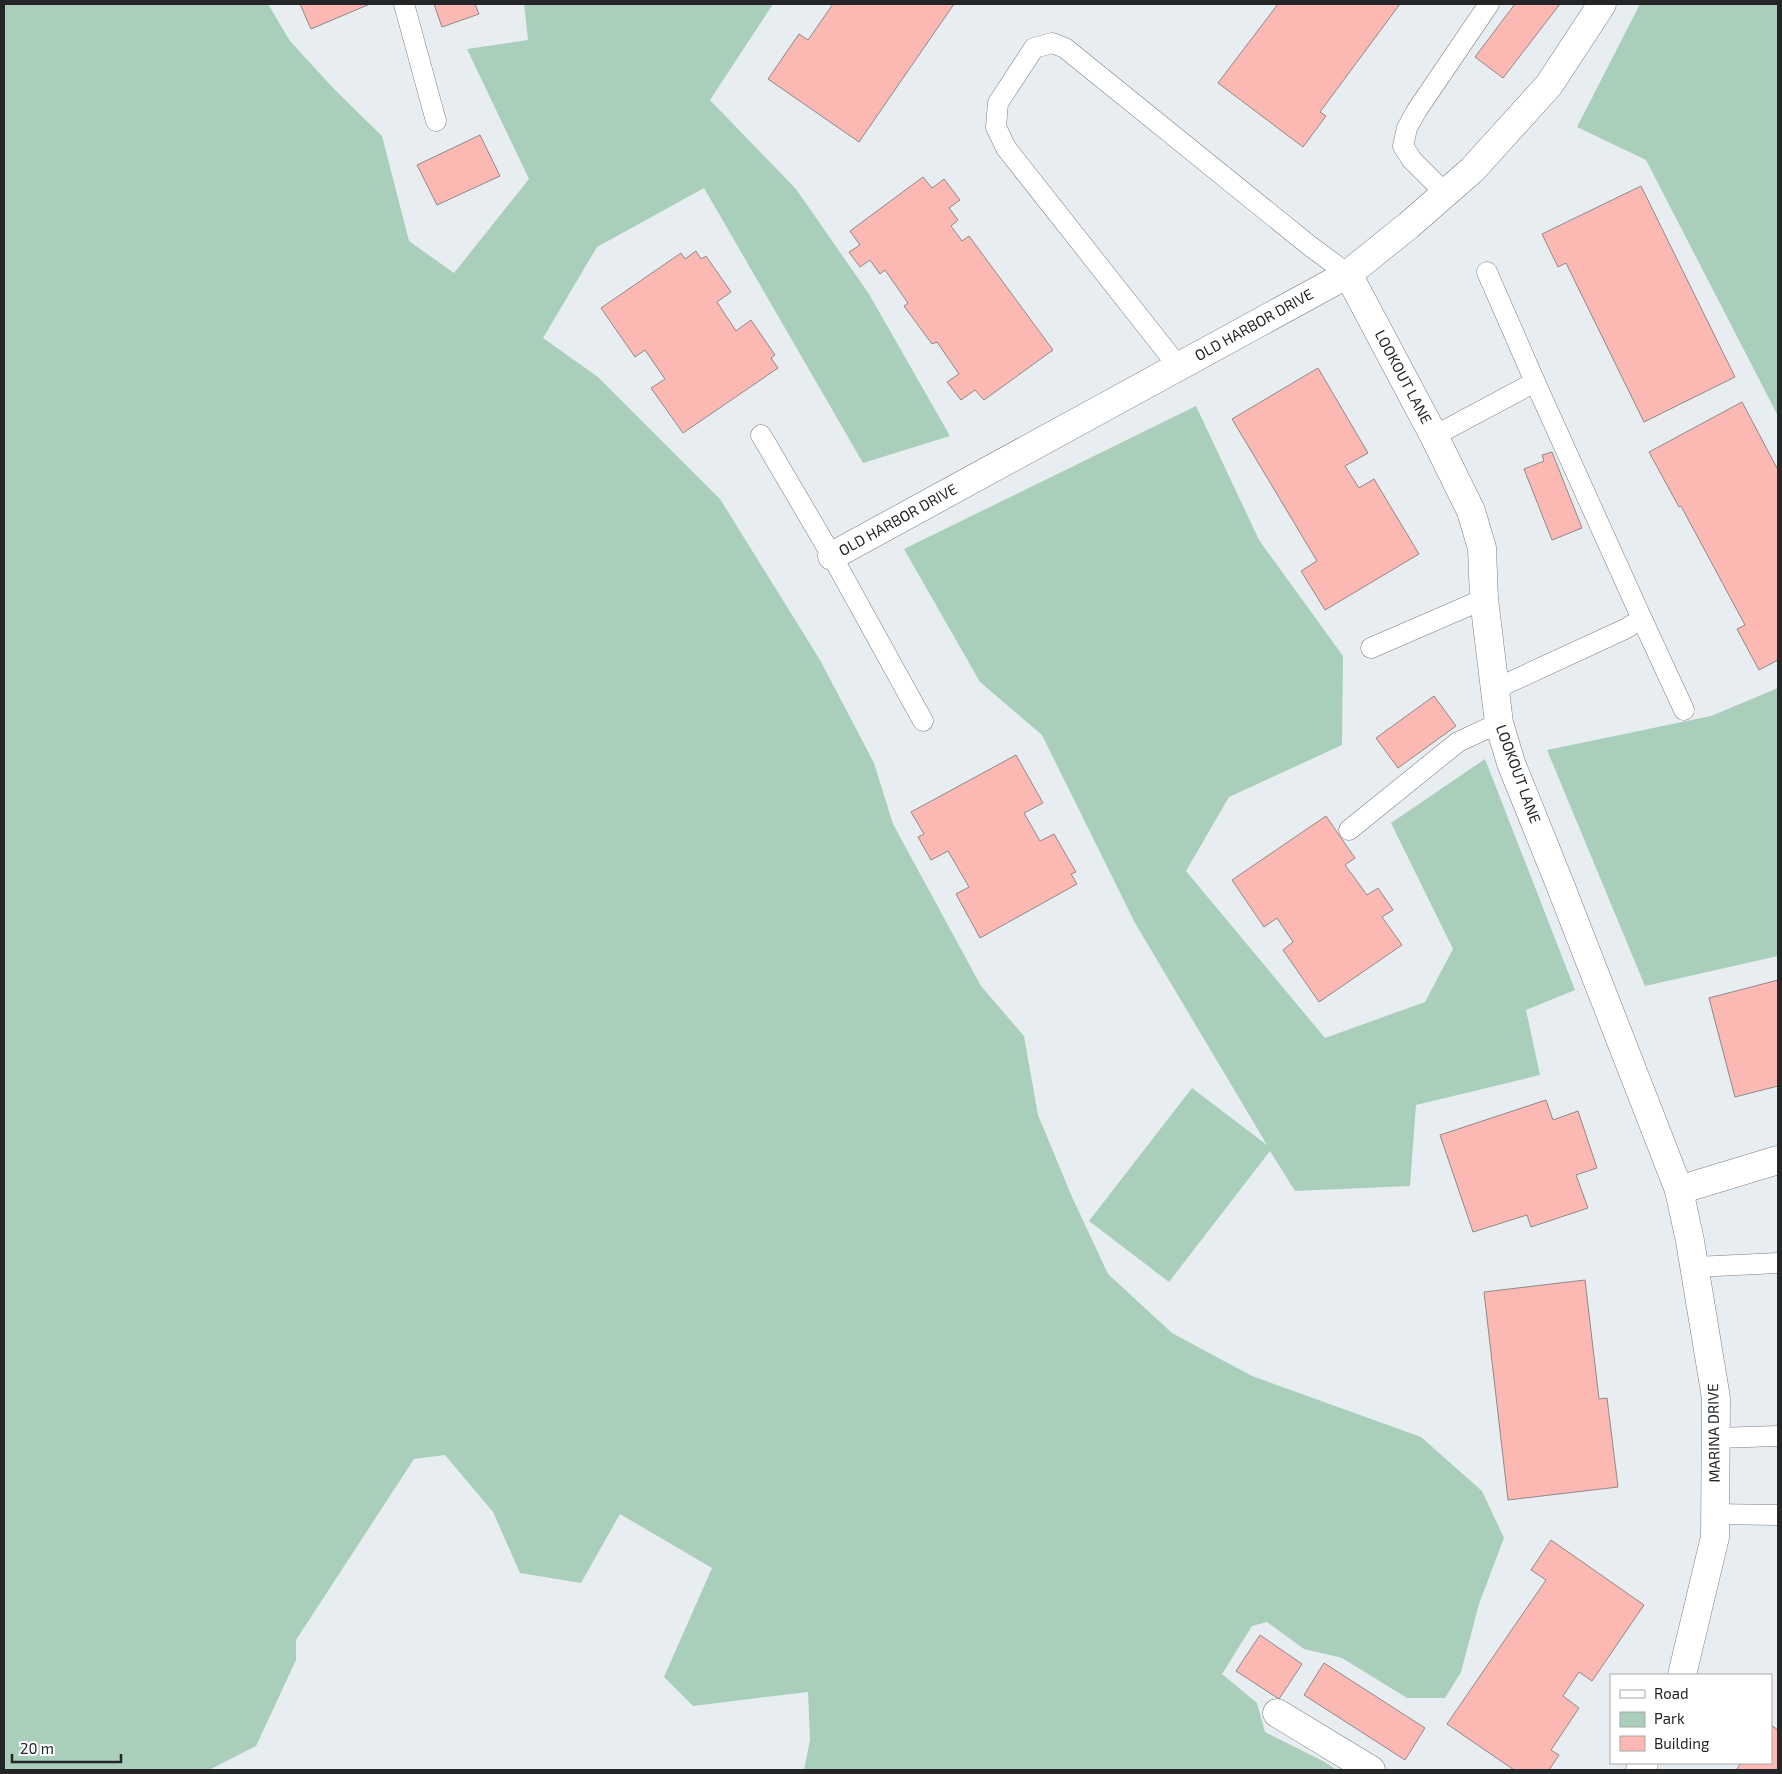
<svg xmlns="http://www.w3.org/2000/svg" width="1782" height="1774" viewBox="0 0 1782 1774" font-family="'Exo 2',sans-serif">
<style>
.green{fill:#a9cfbb}
.building{fill:#fcb8b3;stroke:#908988}
.lines{fill:none;stroke-linecap:round;stroke-linejoin:round}
.lane-casing{stroke:#7a7e82;stroke-width:21}
.street-casing{stroke:#7a7e82;stroke-width:29}
.lane{stroke:#fff;stroke-width:20}
.street{stroke:#fff;stroke-width:28}
.labels{text-anchor:middle;stroke-width:4;stroke-linejoin:round;paint-order:stroke}
.street-label{font-size:15px;fill:#232527;stroke:#fff}
</style>
<rect width="100%" height="100%" fill="#e8edf2"/>
<g class="green">
<path d="M4,4H268L290,41L335,90L382,136L409,241L454,273L529,179L467,49L528,40L524,4H773L710,100L796,189L869,294L950,436L863,463L704,188L597,247L543,338L598,377L720,499L820,660L874,763L893,824L981,986L1024,1036L1038,1115L1072,1197L1108,1274L1172,1333L1252,1376L1421,1437L1482,1491L1504,1538L1479,1604L1461,1672L1445,1698H1407L1342,1658L1304,1649L1267,1622L1252,1626L1222,1674L1257,1703L1265,1732L1323,1761L1337,1770H804L810,1740L808,1692L693,1706L664,1677L712,1568L620,1514L581,1583L520,1573L493,1512L445,1455L414,1459L296,1640V1660L256,1746L209,1770H4Z"/>
<path d="M1640,4H1778V416L1646,160L1577,127Z"/>
<path d="M1196,406L1259,540L1343,656L1342,745L1229,797L1186,871L1325,1038L1425,1002L1453,949L1391,823L1485,759L1575,990L1526,1010L1540,1075L1416,1105L1410,1186L1295,1191L1270,1151L1169,1282L1089,1221L1192,1088L1267,1145L1135,923L1042,735L980,682L904,549Z"/>
<path d="M1778,688V956L1645,986L1547,750L1711,716Z"/>
</g>
<g class="building">
<path d="M300,4H370L311,29Z"/>
<path d="M434,4H475L479,14L442,27Z"/>
<path d="M833,4H954L859,142L768,79L799,34L808,40Z"/>
<path d="M1278,4H1400L1320,112L1326,116L1303,147L1218,83Z"/>
<path d="M1515,4H1560L1503,78L1475,57Z"/>
<path d="M480,135L500,176L437,205L417,165Z"/>
<path d="M923,177L932,188L944,179L960,200L949,208L958,220L951,226L962,241L969,236L1053,350L984,400L975,390L961,400L947,382L959,374L937,342L932,344L904,306L908,303L885,270L880,274L870,260L860,267L849,252L860,245L850,231Z"/>
<path d="M1641,186L1735,377L1644,422L1566,263L1558,267L1542,234Z"/>
<path d="M696,251L701,259L706,256L731,292L717,302L736,331L751,320L775,355L771,358L778,368L683,433L651,388L665,379L645,350L635,357L601,308L681,253L685,259Z"/>
<path d="M1318,368L1368,453L1345,466L1359,488L1374,479L1419,554L1325,610L1301,571L1317,561L1232,419Z"/>
<path d="M1742,402L1778,470V660L1759,670L1737,629L1745,625L1681,506L1679,507L1649,452Z"/>
<path d="M1552,452L1582,528L1552,540L1524,469L1544,461L1542,455Z"/>
<path d="M1434,696L1456,726L1398,768L1376,738Z"/>
<path d="M1016,755L1043,803L1024,813L1040,841L1054,834L1076,872L1071,874L1077,884L980,938L956,894L969,887L948,851L931,860L918,837L924,834L911,812Z"/>
<path d="M1326,816L1355,858L1345,865L1367,895L1378,888L1393,910L1382,917L1402,945L1319,1002L1283,950L1293,942L1277,918L1264,927L1232,880Z"/>
<path d="M1778,980V1086L1735,1097L1709,998Z"/>
<path d="M1546,1100L1553,1120L1578,1111L1597,1168L1576,1175L1588,1208L1531,1227L1527,1215L1473,1232L1440,1135Z"/>
<path d="M1585,1280L1599,1399L1607,1398L1618,1487L1508,1500L1484,1292Z"/>
<path d="M1551,1540L1644,1605L1592,1681L1579,1672L1563,1696L1579,1708L1551,1750L1559,1755L1549,1770H1514L1447,1724L1546,1580L1531,1570Z"/>
<path d="M1260,1635L1302,1664L1279,1699L1236,1671Z"/>
<path d="M1324,1663L1425,1728L1405,1760L1304,1695Z"/>
<path d="M1771,1725L1778,1730V1770H1736L1741,1763H1771Z"/>
</g>
<g class="lines">
<defs>
<g id="lane">
<path d="M404,4L436,121"/>
<path d="M1445,193L1412,160L1403,146L1407,128L1417,110L1489,4"/>
<path d="M1487,272L1535,382"/>
<path d="M1178,366L1006,148L996,127L998,103L1034,48L1052,43L1065,48L1310,246L1348,274"/>
<path d="M761,435L832,556L923,721"/>
<path d="M1434,436L1535,382L1642,619L1625,629L1495,689"/>
<path d="M1642,619L1684,710"/>
<path d="M1371,648L1484,599"/>
<path d="M1349,830L1458,742L1499,723"/>
<path d="M1695,1267L1778,1263"/>
<path d="M1716,1438L1778,1436"/>
<path d="M1714,1514L1778,1515"/>
</g>
<g id="street">
<path d="M1348,274L1434,436L1471,511L1482,548L1484,599L1499,723L1511,763L1559,882L1679,1190L1690,1241L1716,1398L1715,1537L1682,1675"/>
<path d="M832,556L1348,274L1409,225L1472,170L1549,85L1602,4"/>
<path d="M1679,1190L1778,1160"/>
<path d="M1277,1713L1371,1770"/>
<path d="M1640,1770L1644,1763"/>
</g>
</defs>
<use href="#lane" class="lane-casing"/>
<use href="#street" class="street-casing"/>
<use href="#lane" class="lane"/>
<use href="#street" class="street"/>
</g>
<g class="labels">
<g class="street-label">
<text transform="translate(1254 325) rotate(-29)" y="5">OLD HARBOR DRIVE</text>
<text transform="translate(1403 377) rotate(62)" y="5">LOOKOUT LANE</text>
<text transform="translate(898 520) rotate(-29)" y="5">OLD HARBOR DRIVE</text>
<text transform="translate(1518 774) rotate(70)" y="5">LOOKOUT LANE</text>
<text transform="translate(1714 1433) rotate(-91)" y="5">MARINA DRIVE</text>
</g>
</g>
<rect width="1782" height="1774" fill="none" stroke="#232527" stroke-width="10"/>
<rect x="1610" y="1674" width="162" height="90" fill="#ffffff" stroke="#a7a8a9"/>
<rect x="1620" y="1690" width="25" height="8" fill="#ffffff" stroke="#a7a8a9"/>
<text x="1654" y="1699" font-size="15" fill="#232527">Road</text>
<rect x="1620" y="1712" width="25" height="15" fill="#a9cfbb" stroke="#a7a8a9"/>
<text x="1654" y="1724" font-size="15" fill="#232527">Park</text>
<rect x="1620" y="1736" width="25" height="15" fill="#fcb8b3" stroke="#a7a8a9"/>
<text x="1654" y="1749" font-size="15" fill="#232527">Building</text>
<path d="M12 1754v8h109v-8" fill="none" stroke="#232527" stroke-width="2.5"/>
<text x="20" y="1754" font-size="15" fill="#232527" stroke="#ffffff" stroke-width="4" paint-order="stroke">20 m</text>
</svg>
